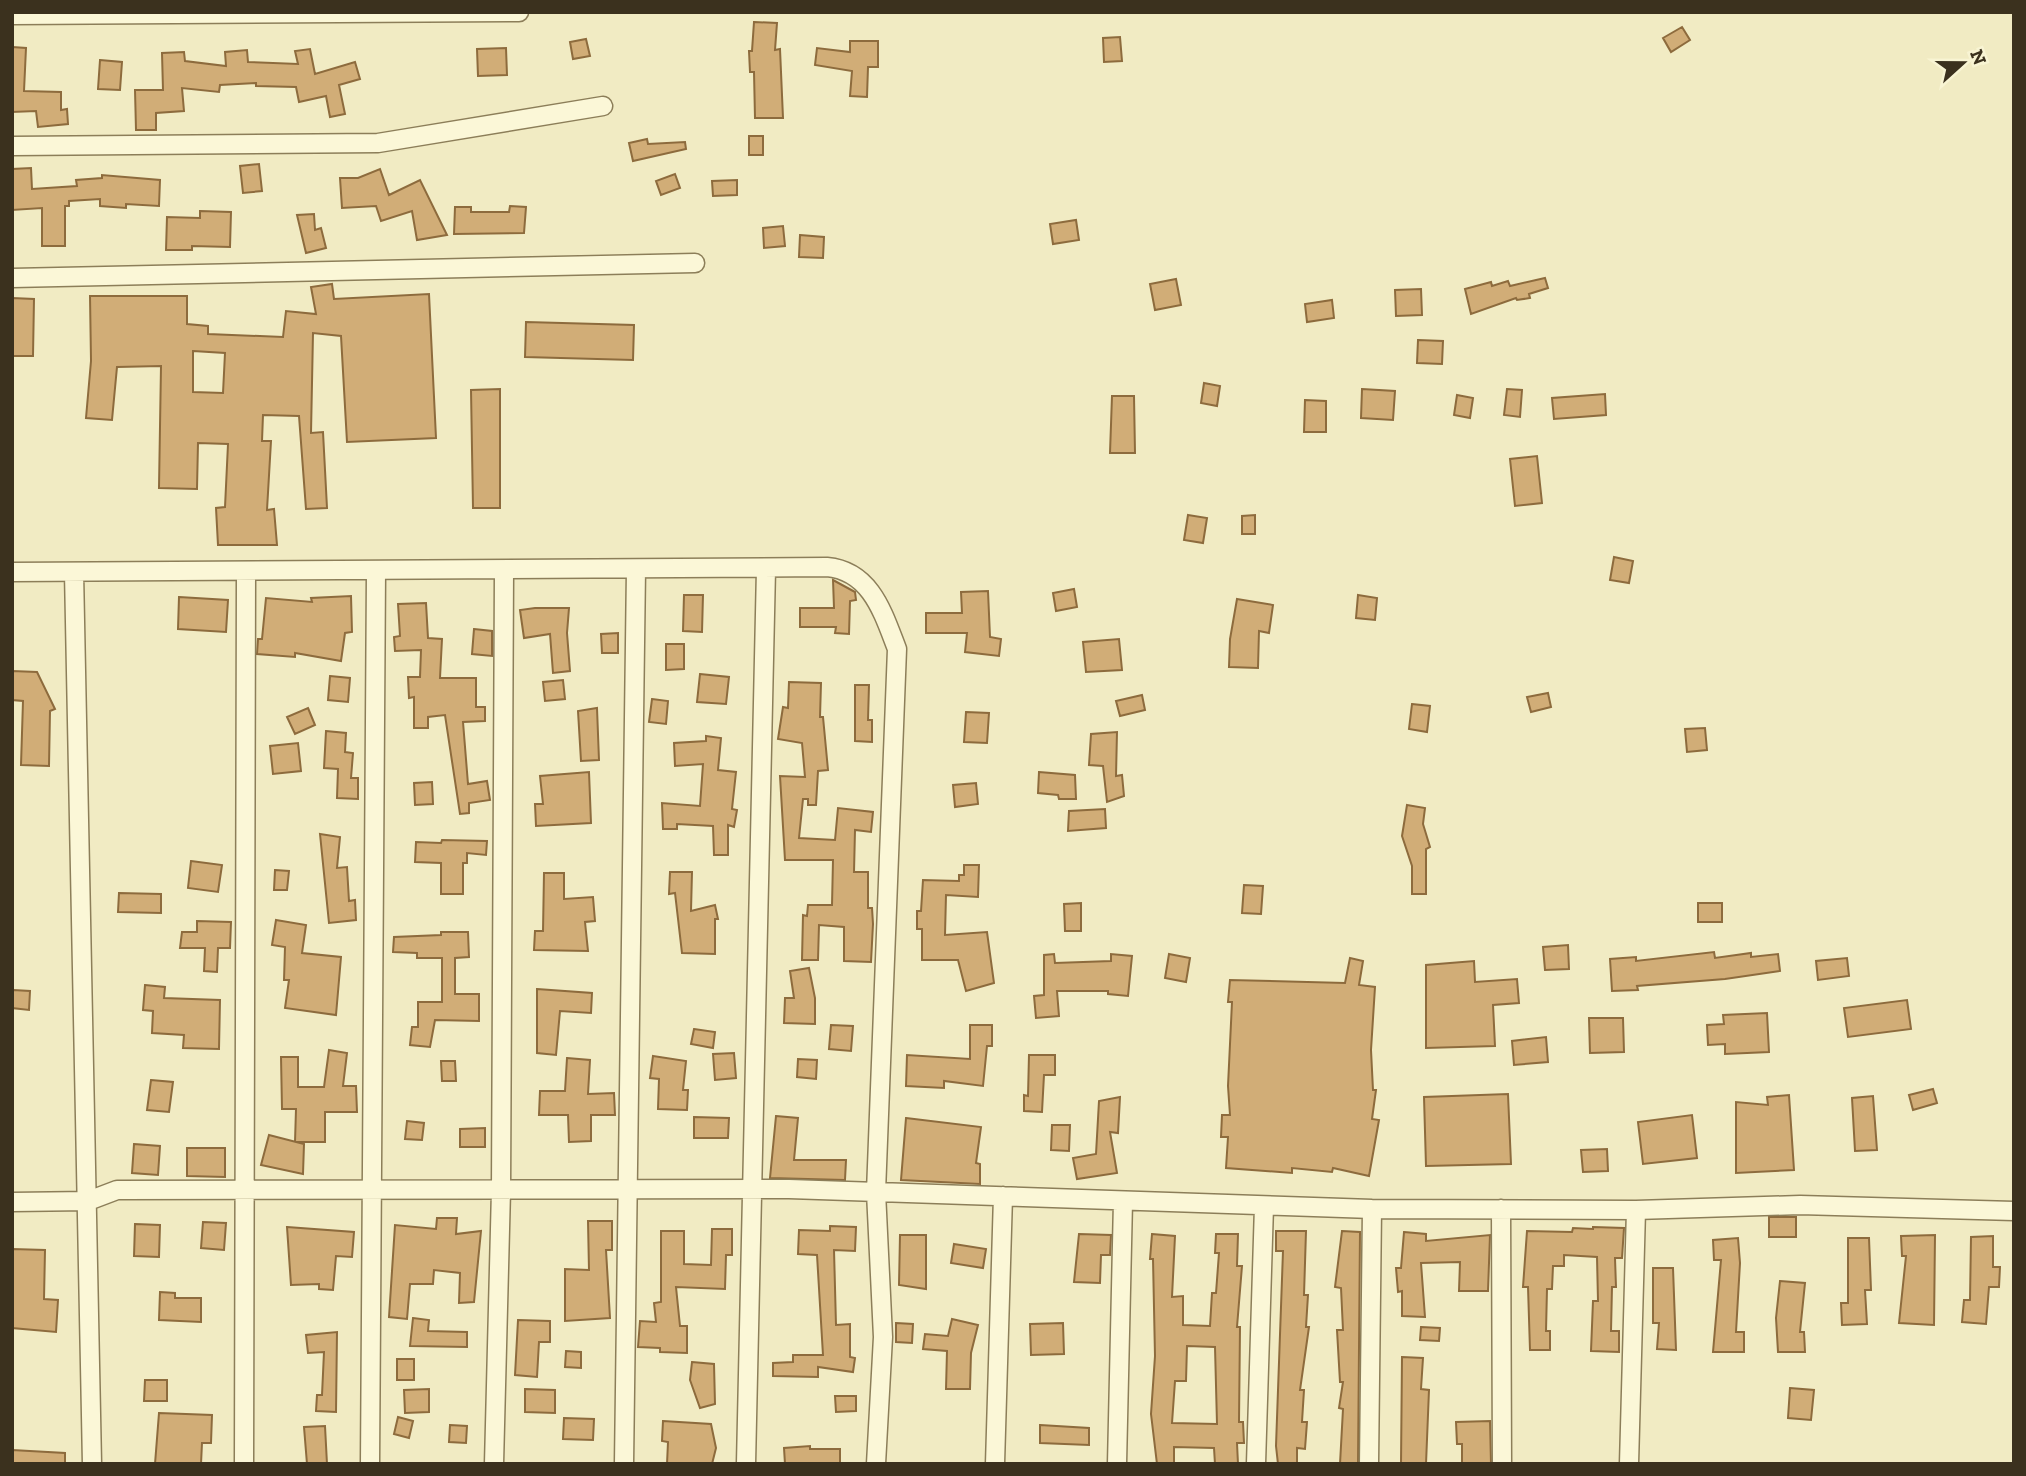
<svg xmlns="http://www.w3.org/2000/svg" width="2026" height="1476" font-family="'Zilla Slab',serif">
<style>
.building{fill:#d1ad77;stroke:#8d6b3d;stroke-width:2;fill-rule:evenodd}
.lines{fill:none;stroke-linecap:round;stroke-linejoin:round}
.minor-casing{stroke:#8c7e59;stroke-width:21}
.minor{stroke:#fbf7d7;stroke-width:18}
</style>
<rect width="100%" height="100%" fill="#f1ebc3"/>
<path class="building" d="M754,22l23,1 -2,27 5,-1 3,69h-28l-1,-46h-4l-1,-21h3z
M1682,27l8,13 -19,12 -8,-14z
M1120,37l2,24 -18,1 -1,-24z
M586,39l4,17 -17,3 -3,-17z
M850,41h28v26h-10l-1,30 -17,-1 2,-25 -37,-6 2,-17 33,4z
M12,47l14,1 -2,43 37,1v18l6,-1 1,15 -30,3 -2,-16 -24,1z
M506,48l1,27 -29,1 -1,-27z
M310,49l5,25 40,-12 5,17 -21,6 6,29 -15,3 -4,-21 -27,6 -3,-15 -40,-1v-3l-36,2 -1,7 -37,-4 2,23 -28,2v17h-20l-1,-40h28l-1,-37 22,-1 1,9 41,5 -1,-14 22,-2 1,12 50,2 -3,-13z
M100,60l22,2 -2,28 -22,-1z
M749,136h14v19h-14z
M647,139l1,5 37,-2 1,7 -53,12 -4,-18z
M259,164l3,27 -19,2 -3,-27z
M31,168l1,21 45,-3 -1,-6 26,-2v-3l58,5 -1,26 -33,-2v4l-26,-2v-7l-31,2v5h-4v40h-23v-38l-30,2v-41z
M380,169l9,26 31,-15 27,55 -30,5 -5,-29 -31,10 -5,-15 -34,2 -2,-30h18z
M675,174l5,14 -19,7 -5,-14z
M737,180v15l-24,1 -1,-15z
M510,206l16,1 -2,26 -70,1 1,-27h16v5h38z
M200,211l31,1 -1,35 -38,-1v4h-26l1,-33 33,1z
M314,214l1,16 6,-2 5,20 -20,5 -9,-38z
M1076,220l3,20 -26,4 -3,-20z
M783,226l2,20 -21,2 -1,-20z
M800,235l24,2 -1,21 -24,-1z
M1545,278l3,10 -19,6 1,4 -13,2 -1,-2 -45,16 -6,-25 26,-7 1,4 16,-5 2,5z
M1176,279l5,26 -26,5 -5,-26z
M332,284l2,15 95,-5 7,144 -89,4 -6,-106 -28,-3 -2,100 12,-1 4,76 -21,1 -7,-93 -36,-1 -1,26h9l-4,69 7,-1 3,36h-59l-2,-37 9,-1 3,-63 -30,-1 -1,46 -38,-1 2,-122 -44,1 -5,53 -26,-2 5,-57 -1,-65h97v28l21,2v8l75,3 3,-26 30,3 -5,-27zM193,351l32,2 -2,40 -30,-1z
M1421,289l1,26 -26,1 -1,-26z
M12,298l22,1 -1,57h-21z
M1332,300l2,18 -27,4 -2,-18z
M526,322l108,3 -1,35 -108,-3z
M1418,340l25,1 -1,23 -25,-1z
M1204,383l16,3 -3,20 -16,-3z
M500,389v119h-27l-2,-118z
M1362,389l33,2 -2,29 -32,-2z
M1507,389l15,1 -2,27 -16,-2z
M1605,394l1,21 -52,4 -2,-21z
M1457,395l16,3 -3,20 -16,-3z
M1112,396h22l1,57h-25z
M1305,400l21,1v31h-22z
M1537,456l5,47 -27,3 -5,-47z
M1188,515l19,3 -4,25 -19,-3z
M1255,515v19h-13v-18z
M1614,557l19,4 -4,22 -19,-3z
M833,580l22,12 1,8 -6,1 -1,33 -14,-1 1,-6h-36v-19h34z
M1074,589l3,18 -21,4 -3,-18z
M988,591l2,46 11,2 -2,17 -34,-4 2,-19h-41v-20h36l-1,-21z
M684,595h19l-1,37 -19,-1z
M1358,595l19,3 -2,22 -19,-2z
M351,596l1,36 -7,1 -4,28 -46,-8v4l-38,-3 1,-15h4l4,-41 46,4 -1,-4z
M179,597l49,3 -2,32 -48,-3z
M1237,599l36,6 -4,28 -10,-2 -1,37 -29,-1 1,-28z
M426,603l2,35 14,1 -2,39h36v29h9v14l-22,1 5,62 19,-3 3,19 -21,3v10l-9,1 -15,-99 -17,2v11h-14v-31l-5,1 -1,-21h12l1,-27 -26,1 -1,-14 6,-1 -2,-32z
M535,608h34l-2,25 3,38 -17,2 -3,-39 -26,4 -4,-28z
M474,629l18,2v25l-20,-2z
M618,633v20h-16l-1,-19z
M1119,639l3,31 -36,2 -3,-30z
M666,644h18v25l-18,1z
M12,671l25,1 18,37 -5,2 -1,55 -28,-1 2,-64 -11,-1z
M700,674l29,3 -3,27 -29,-2z
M330,676l20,2 -2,24 -20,-2z
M563,680l2,19 -20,2 -2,-19z
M789,682l32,1 -1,34h3l5,53 -10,1 -2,34h-8v-6h-5l-4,39 36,2 3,-32 35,4 -2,20 -16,-2 -1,42h14v36h4l1,16 -2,38 -27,-1v-34l-25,-2 -1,35h-16l1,-45 4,1 1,-11h24l1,-45h-48l-5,-84 25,1 -3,-34 -24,-4 5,-32 5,1z
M855,685h14l-1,35h4v22l-17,-1z
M1548,693l3,14 -20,5 -4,-15z
M1142,695l3,15 -25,6 -4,-15z
M652,699l16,2 -2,23 -17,-2z
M1412,704l18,2 -3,26 -18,-3z
M308,708l7,17 -20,9 -8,-17z
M597,708l2,52 -18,1 -3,-50z
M966,712l23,1 -2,30 -23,-1z
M1705,728l2,22 -20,2 -2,-23z
M326,731l20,2 -1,19 8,1 -2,25h7v21l-21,-1 1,-29 -14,-1z
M1117,732l-1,44 6,-1 2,21 -17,6 -4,-36 -14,-1 2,-31z
M706,736l15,2 -3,32 18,2 -4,37 5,1 -3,17 -6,-2v30h-14l-1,-29 -36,-2v5h-14l-1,-26 38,3 3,-42 -28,2 -1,-23 32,-2z
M298,743l3,28 -28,3 -3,-28z
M589,772l2,51 -55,3 -1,-22h8l-3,-28z
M1039,772l36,3 1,24h-17l-1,-4 -20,-2z
M432,782l1,22 -18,1 -1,-22z
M976,783l2,21 -23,3 -2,-22z
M1407,805l18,3 -2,16 7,23 -4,2v45h-14v-28l-10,-30z
M1105,809l1,19 -38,3 1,-20z
M320,834l20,3 -3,31 10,-1 2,34 6,-1 1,20 -27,3z
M442,840l45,1 -1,14 -19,-2v10h-4v31h-22v-31l-26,-1 1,-20 25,1z
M191,861l31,4 -4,27 -30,-4z
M964,865h15l-1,32 -32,-2 -1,40 42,-3 7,51 -28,8 -8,-31h-36v-31h-5v-18h4l2,-31 36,1v-6h5z
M275,870l14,1 -2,19h-13z
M670,872h22l-1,39 24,-6 3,14h-3v35l-33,-1 -7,-60 -6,1z
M544,873h20v26l29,-2 2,24 -10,1 3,29 -54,-1 1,-19h8z
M1244,885l19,1 -2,28 -19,-1z
M119,893l42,1v19l-43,-1z
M1081,903v28h-16l-1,-27z
M1698,903h24v19h-24z
M276,920l30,5 -4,28 39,4 -5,58 -51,-7 4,-28h-5l1,-33 -13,-2z
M197,921l34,1 -1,26h-12l-1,24 -13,-1 1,-23h-25l2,-16h15z
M441,932h27l1,25 -14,1v36h24v27l-44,-1 -5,27 -20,-2 2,-18h6v-25h24v-44h-25v-5l-24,-1 1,-15 47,-2z
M1568,945l1,24 -24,1 -2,-23z
M1714,952l1,6 36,-5v4l27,-3 2,17 -55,8 -88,7 1,4 -26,1 -2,-32 26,-2v4z
M1054,954l1,9 56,-2v-7l21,2 -4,40 -20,-2v-3h-51l2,25 -23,2 -2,-22 10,-1v-40z
M1169,954l21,4 -4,24 -21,-4z
M1350,958l13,3 -4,24 16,2 -4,63 2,40h3l-4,29 7,1 -10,56 -36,-8 -1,4 -40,-4v5l-66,-5 2,-31h-7l1,-22h8l-2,-29 4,-84h-4l2,-22 115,3z
M1847,958l2,18 -31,4 -2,-19z
M1474,961l1,21 42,-3 2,24 -26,2 2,41 -69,2v-83z
M809,968l6,30v26l-31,-1 1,-25h9l-4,-27z
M145,985l20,2 -1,11 56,2 -1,49 -36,-1 1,-13 -32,-2 1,-22 -10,-1z
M537,989l55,4 -1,20 -31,-2 -4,44 -19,-2z
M13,990l17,1 -1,19 -17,-2z
M1907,1000l4,29 -63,8 -4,-29z
M1767,1013l2,39 -44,2v-10l-17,1 -1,-20 17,-1 -1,-9z
M1589,1018h34l1,34 -34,1z
M831,1025l22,1 -2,25 -22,-2z
M970,1025h22v21h-5l-4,40 -39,-5v7l-38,-2 1,-31 63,4z
M694,1029l21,3 -2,16 -22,-4z
M1546,1037l2,25 -34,3 -2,-24z
M329,1050l18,3 -4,33h13l1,26h-32v30h-30l1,-33h-14l-1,-52h17v30h26z
M734,1053l2,25 -21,2 -2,-26z
M1029,1055h26v20h-11l-2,37 -18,-1v-16l4,1z
M653,1056l33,5 -3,29h5l-1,20 -29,-1 1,-30 -9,-1z
M567,1058l23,2 -2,34 26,-1 1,22h-24v26l-22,1 -1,-27h-29l1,-24h25z
M798,1059l19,1 -1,19 -19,-2z
M441,1061h14l1,20h-14z
M151,1080l22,2 -4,30 -22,-2z
M1933,1089l4,14 -24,7 -4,-15z
M1508,1094l3,70 -85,2 -2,-69z
M1789,1095l5,75 -58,3v-71l32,3 -1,-8z
M1873,1096l4,54 -22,1 -3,-53z
M1120,1097l-2,36 -8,-1 7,41 -40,6 -4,-21 23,-4 3,-53z
M1692,1115l5,43 -54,6 -5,-42z
M776,1116l22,2 -4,42h52l-1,20 -75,-2z
M694,1117l35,1 -1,20h-34z
M906,1118l75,9 -5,36 4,1v20l-79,-4z
M407,1121l17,2 -2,17 -17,-1z
M1052,1125h18l-1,26 -18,-1z
M485,1128v19h-25v-18z
M269,1135l35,9 -1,30 -42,-9z
M134,1144l26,2 -2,29 -26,-2z
M187,1148h38v29l-38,-1z
M1607,1149l1,22 -25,1 -2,-22z
M1769,1217h27v20h-27z
M437,1218h20l-1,16 25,-3 -7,71 -15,1 1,-30 -26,-3 -1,14h-23l-3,35 -18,-2 6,-92 41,4z
M588,1221h24v29h-6l4,68 -45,3v-52l24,1z
M203,1222l23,1 -2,27 -23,-2z
M135,1224l25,1 -1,32 -25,-1z
M830,1226l26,1 -1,24 -21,-1 2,75 14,-1v33l5,1 -2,14 -35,-5v10l-45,-1v-13l20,-1v-7h30l-6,-100 -19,-1 1,-24 31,1z
M287,1227l67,5 -2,25 -16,-1 -3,34 -14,-1v-5l-28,1z
M1593,1227l31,1 -2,30h-7l1,29h-4l-1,44h8v21l-28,-1 2,-50h5l-1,-44 -33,-2v11h-11l-1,23h-5l-1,42h4v19h-20l-2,-63h-5l4,-56 45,1 1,-4 20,1z
M712,1229h20v26h-6l-1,34 -49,-2 4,39h7v27l-27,-1v-4l-22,-1 2,-26 16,1 -2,-19 7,-1v-71h23v33l27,1z
M1276,1231h30l-2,64h4l-2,32h3l-9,63h4l-2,32h5l-2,27 -8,-1v16h-19l-2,-18 7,-195h-7z
M1342,1231l18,1 -2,232h-18l3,-55 -4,-1 4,-26h-3l-3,-52h6l-2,-42 -6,-1z
M1404,1232l22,2v7l64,-6 -2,56h-29l1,-29 -39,1 4,54 -23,-1v-25l-4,1 -2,-24h5z
M1079,1234l32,1 -1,20h-9l-1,28 -26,-1z
M1152,1234l23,2 -3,61 11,-1v29l27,1 2,-33h4l3,-40h-4l1,-19h22l-1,32h5l-5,61h3l-1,95h4l1,21h-7l1,21h-23l-1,-16 -40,-1v17h-17l-6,-50 4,-58 -2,-97h-3zM1187,1346l28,1 2,77 -45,-1 3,-42h11z
M900,1235h26v54l-27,-4z
M1935,1235l-1,90 -35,-2 7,-67h-4l-1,-20z
M1993,1236v31h7l-1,20h-10l-3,37 -24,-2 2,-22h6l1,-63z
M1738,1238l2,25 -4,69h8v20h-31l8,-92h-7l-1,-20z
M1848,1238h21l2,52h-6l2,34 -25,1 -1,-22h7z
M954,1244l32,5 -3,19 -32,-5z
M12,1249l33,1 -1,49 14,1 -2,32 -44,-4z
M1653,1268h20l3,82 -19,-1 2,-26h-6z
M1780,1281l25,2 -5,49h4l1,20h-27l-2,-34z
M160,1292l15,1v5h26v24l-42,-2z
M413,1318l16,2 -1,11 39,1v15l-57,-1z
M952,1319l26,6 -7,28 -1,36h-24l1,-38 -24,-2 2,-15 23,2z
M518,1320l32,1v21h-11l-2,35 -22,-2z
M896,1323l17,1 -1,19 -16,-1z
M1063,1323l1,31 -33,1 -1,-31z
M1421,1327l19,1 -1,13 -19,-1z
M337,1332l-1,80 -20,-1 1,-16h5l2,-43 -16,1 -2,-18z
M566,1351l15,1v16l-16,-1z
M1402,1357l21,1 -2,31 8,1 -3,74h-25z
M397,1359h17v21h-17z
M692,1362l22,2 1,40 -15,4 -10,-28z
M145,1380h22v21h-23z
M1790,1388l24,2 -3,30 -23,-2z
M429,1389v23l-24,1 -1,-23z
M525,1389l30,1v23l-30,-1z
M835,1396h21v15l-20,1z
M159,1413l53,2 -1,28h-9l-1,21h-46z
M398,1417l15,4 -4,17 -15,-4z
M564,1418l30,1 -1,21 -30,-1z
M663,1421l48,3 5,24 -4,16h-45l1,-22 -6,-1z
M1490,1421l1,43h-29v-20h-5l-1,-22z
M450,1425l17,1 -1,17 -17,-1z
M1040,1425l49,3v17l-49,-2z
M325,1426l2,38h-20l-3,-37z
M810,1446v3h30v15h-55l-1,-16z
M12,1450l53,3v11h-53z"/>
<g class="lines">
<defs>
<path id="minor" d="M12,15l507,-3
M12,146l366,-3 225,-37
M12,278l683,-15
M12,572l815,-5c44,4 56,46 70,82l-21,543 7,145 -7,127
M74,572l18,892
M12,1202l76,-1 29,-11 672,-1 583,20 264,1 164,-5 214,6
M1501,1209l1,255
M244,1464l2,-893
M370,1464l6,-892
M494,1464l7,-274 3,-619
M624,1464l12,-895
M746,1464l20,-895
M995,1464l8,-268
M1117,1464l6,-263
M1256,1464l8,-258
M1369,1464l3,-255
M1629,1464l7,-254"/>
</defs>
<use href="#minor" class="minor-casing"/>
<use href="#minor" class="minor"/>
</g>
<rect width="2026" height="1476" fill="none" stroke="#3b311e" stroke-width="28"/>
<g transform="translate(1963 63) rotate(69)" stroke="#f8f4d3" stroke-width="5" paint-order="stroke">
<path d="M0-5L12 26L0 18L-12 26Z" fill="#3b311e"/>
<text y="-10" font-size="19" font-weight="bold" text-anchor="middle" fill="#3b311e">N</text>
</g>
</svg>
